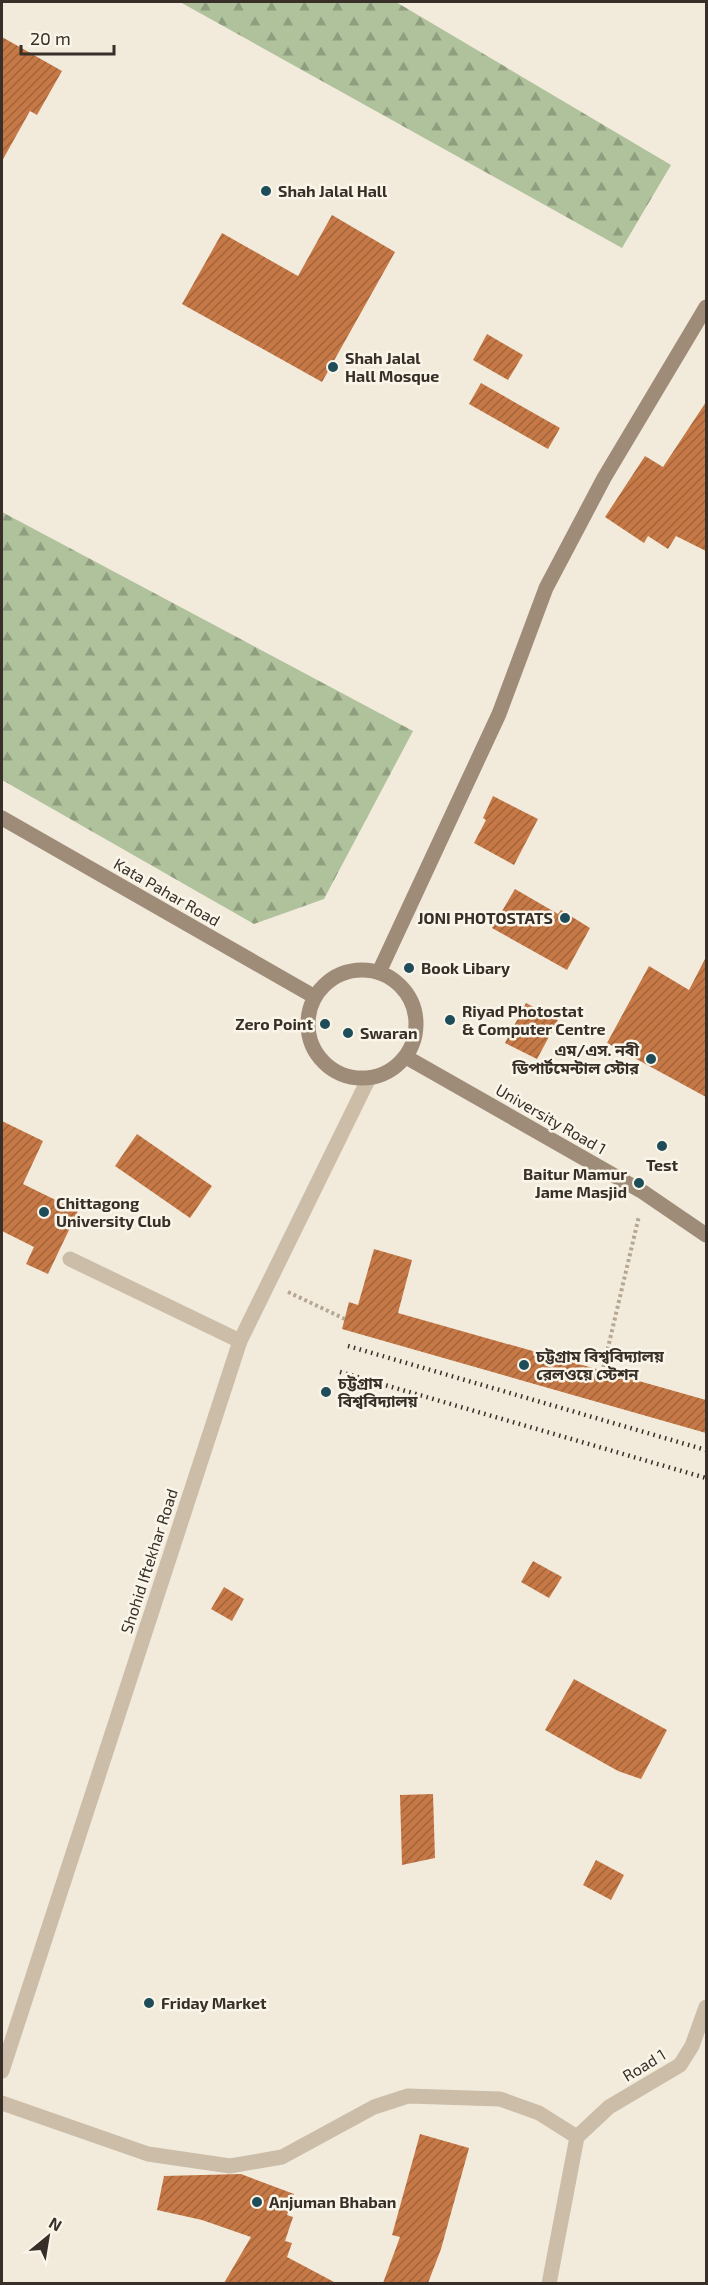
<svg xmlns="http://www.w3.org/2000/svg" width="708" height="2285" font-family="'Exo 2','Noto Sans Bengali',sans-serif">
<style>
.forest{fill:url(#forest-firs)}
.building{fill:url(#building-hatch)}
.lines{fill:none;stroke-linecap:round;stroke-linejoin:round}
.path{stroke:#b6a792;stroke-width:4;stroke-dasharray:3 3;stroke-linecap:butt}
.lane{stroke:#cbbda8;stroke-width:15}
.street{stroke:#cbbda8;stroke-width:15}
.secondary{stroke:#9e8c79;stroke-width:15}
.rail{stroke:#372f28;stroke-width:4.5;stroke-dasharray:1.5 4.5;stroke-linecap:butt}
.poi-dot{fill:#1e4c59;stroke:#faf5e9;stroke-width:2}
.labels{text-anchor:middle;stroke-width:5;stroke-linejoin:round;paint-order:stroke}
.poi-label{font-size:16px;font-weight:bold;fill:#372f28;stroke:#faf5e9;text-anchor:start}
.street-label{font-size:16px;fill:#372f28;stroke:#faf5e9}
</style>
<defs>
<pattern id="forest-firs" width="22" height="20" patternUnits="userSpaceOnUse" patternTransform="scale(1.5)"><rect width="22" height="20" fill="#afc29c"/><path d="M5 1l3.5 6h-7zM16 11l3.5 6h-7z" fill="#8f9e7f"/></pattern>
<pattern id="building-hatch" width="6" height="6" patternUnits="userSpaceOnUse" patternTransform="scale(1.5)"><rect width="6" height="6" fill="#c67946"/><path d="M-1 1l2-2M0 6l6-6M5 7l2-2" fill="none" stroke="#a2643a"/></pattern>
</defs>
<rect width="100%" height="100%" fill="#f2ebdc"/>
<path class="forest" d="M180,2h216l275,163 -49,83z
M2,512l411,219 -89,168 -70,25 -252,-144z"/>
<path class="building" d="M2,37l60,34 -25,44 -7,-4 -28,50z
M332,215l63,37 -73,130 -140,-78 40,-71 76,43z
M487,334l36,21 -15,25 -35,-20z
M481,383l79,45 -12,21 -79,-45z
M706,402v149l-30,-15 -8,13 -20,-13 -4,7 -39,-26 40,-61 18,11z
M493,796l45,23 -24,46 -40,-22 12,-23 -3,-2z
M515,889l43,25 3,-4 29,18 -23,42 -75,-42z
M706,957v140l-99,-54 42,-77 40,24z
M526,1003l32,17 -21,39 -32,-16z
M2,1121l41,20 -20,43 55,27 -30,63 -22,-10 8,-17 -32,-16z
M137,1134l75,52 -22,32 -75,-52z
M374,1249l38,11 -14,53 308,87v33l-364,-104 7,-27 9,3z
M533,1561l29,16 -13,21 -28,-16z
M224,1587l20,12 -12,22 -21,-12z
M574,1679l93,51 -26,49 -23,-8 -73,-41z
M433,1794l2,64 -33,7 -2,-70z
M596,1860l28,15 -13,25 -28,-15z
M420,2134l49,14 -28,101 -13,34h-45l17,-46 -8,-2z
M241,2174l53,20 -7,21 6,2 -8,24 7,2 -5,14 49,26h-112l27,-46 -49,-17 -45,-10 7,-34z"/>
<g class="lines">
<path class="path" d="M288,1292l57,27
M602,1373l37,-157"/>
<path class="lane" d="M2,2071l238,-730 129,-263"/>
<path class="street" d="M70,1259l170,82
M2,2103l146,51 82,12 52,-9 92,-50 34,-11 92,3 39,14 38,24
M577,2137l32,-30 71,-42 12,-19 14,-39
M549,2284l28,-147"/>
<path class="secondary" d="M2,818l313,179
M308 1024a54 54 0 1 1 108 0a54 54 0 1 1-108 0Z
M379,972l120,-258 47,-126 58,-110 102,-171
M406,1057l237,135 63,43"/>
<path class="rail" d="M348,1346l358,104
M340,1372l366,106"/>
</g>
<g class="poi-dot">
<circle cx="266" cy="191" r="6"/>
<circle cx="333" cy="367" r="6"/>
<circle cx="565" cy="918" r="6"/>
<circle cx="409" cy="968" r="6"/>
<circle cx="450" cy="1020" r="6"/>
<circle cx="325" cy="1024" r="6"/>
<circle cx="348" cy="1033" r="6"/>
<circle cx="651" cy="1059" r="6"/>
<circle cx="662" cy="1146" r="6"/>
<circle cx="639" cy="1183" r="6"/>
<circle cx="44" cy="1212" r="6"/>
<circle cx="524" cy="1365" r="6"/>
<circle cx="326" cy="1392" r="6"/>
<circle cx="149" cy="2003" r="6"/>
<circle cx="257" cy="2202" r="6"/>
</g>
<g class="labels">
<g class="poi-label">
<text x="278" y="197">Shah Jalal Hall</text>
<text x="345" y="364">Shah Jalal<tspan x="345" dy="18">Hall Mosque</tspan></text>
<text x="553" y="924" text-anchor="end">JONI PHOTOSTATS</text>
<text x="421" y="974">Book Libary</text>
<text x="462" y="1017">Riyad Photostat<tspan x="462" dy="18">&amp; Computer Centre</tspan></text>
<text x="313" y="1030" text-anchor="end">Zero Point</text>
<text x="360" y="1039">Swaran</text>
<text x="639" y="1056" text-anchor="end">এম/এস. নবী<tspan x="639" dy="18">ডিপার্টমেন্টাল স্টোর</tspan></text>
<text x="662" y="1171" text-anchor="middle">Test</text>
<text x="627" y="1180" text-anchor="end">Baitur Mamur<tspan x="627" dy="18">Jame Masjid</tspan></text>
<text x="56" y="1209">Chittagong<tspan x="56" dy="18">University Club</tspan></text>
<text x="536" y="1362">চট্টগ্রাম বিশ্ববিদ্যালয়<tspan x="536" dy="18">রেলওয়ে স্টেশন</tspan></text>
<text x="338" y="1389">চট্টগ্রাম<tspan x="338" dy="18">বিশ্ববিদ্যালয়</tspan></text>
<text x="161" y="2009">Friday Market</text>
<text x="269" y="2208">Anjuman Bhaban</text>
</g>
<g class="street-label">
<text transform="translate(167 892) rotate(30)" y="6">Kata Pahar Road</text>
<text transform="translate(551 1119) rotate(30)" y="6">University Road 1</text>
<text transform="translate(149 1561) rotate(-72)" y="6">Shohid Iftekhar Road</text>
<text transform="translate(644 2065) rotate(-31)" y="6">Road 1</text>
</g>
</g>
<rect width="708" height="2285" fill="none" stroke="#372f28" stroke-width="6"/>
<g transform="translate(48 2237) rotate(30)" stroke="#faf5e9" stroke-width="4.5" paint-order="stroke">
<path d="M0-4.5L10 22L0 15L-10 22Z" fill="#372f28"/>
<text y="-9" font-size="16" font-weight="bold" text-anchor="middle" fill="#372f28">N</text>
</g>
<path d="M21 45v9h93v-9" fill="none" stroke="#372f28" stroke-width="3"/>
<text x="30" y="45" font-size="18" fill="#372f28" stroke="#faf5e9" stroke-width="4.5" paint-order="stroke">20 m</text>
</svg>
